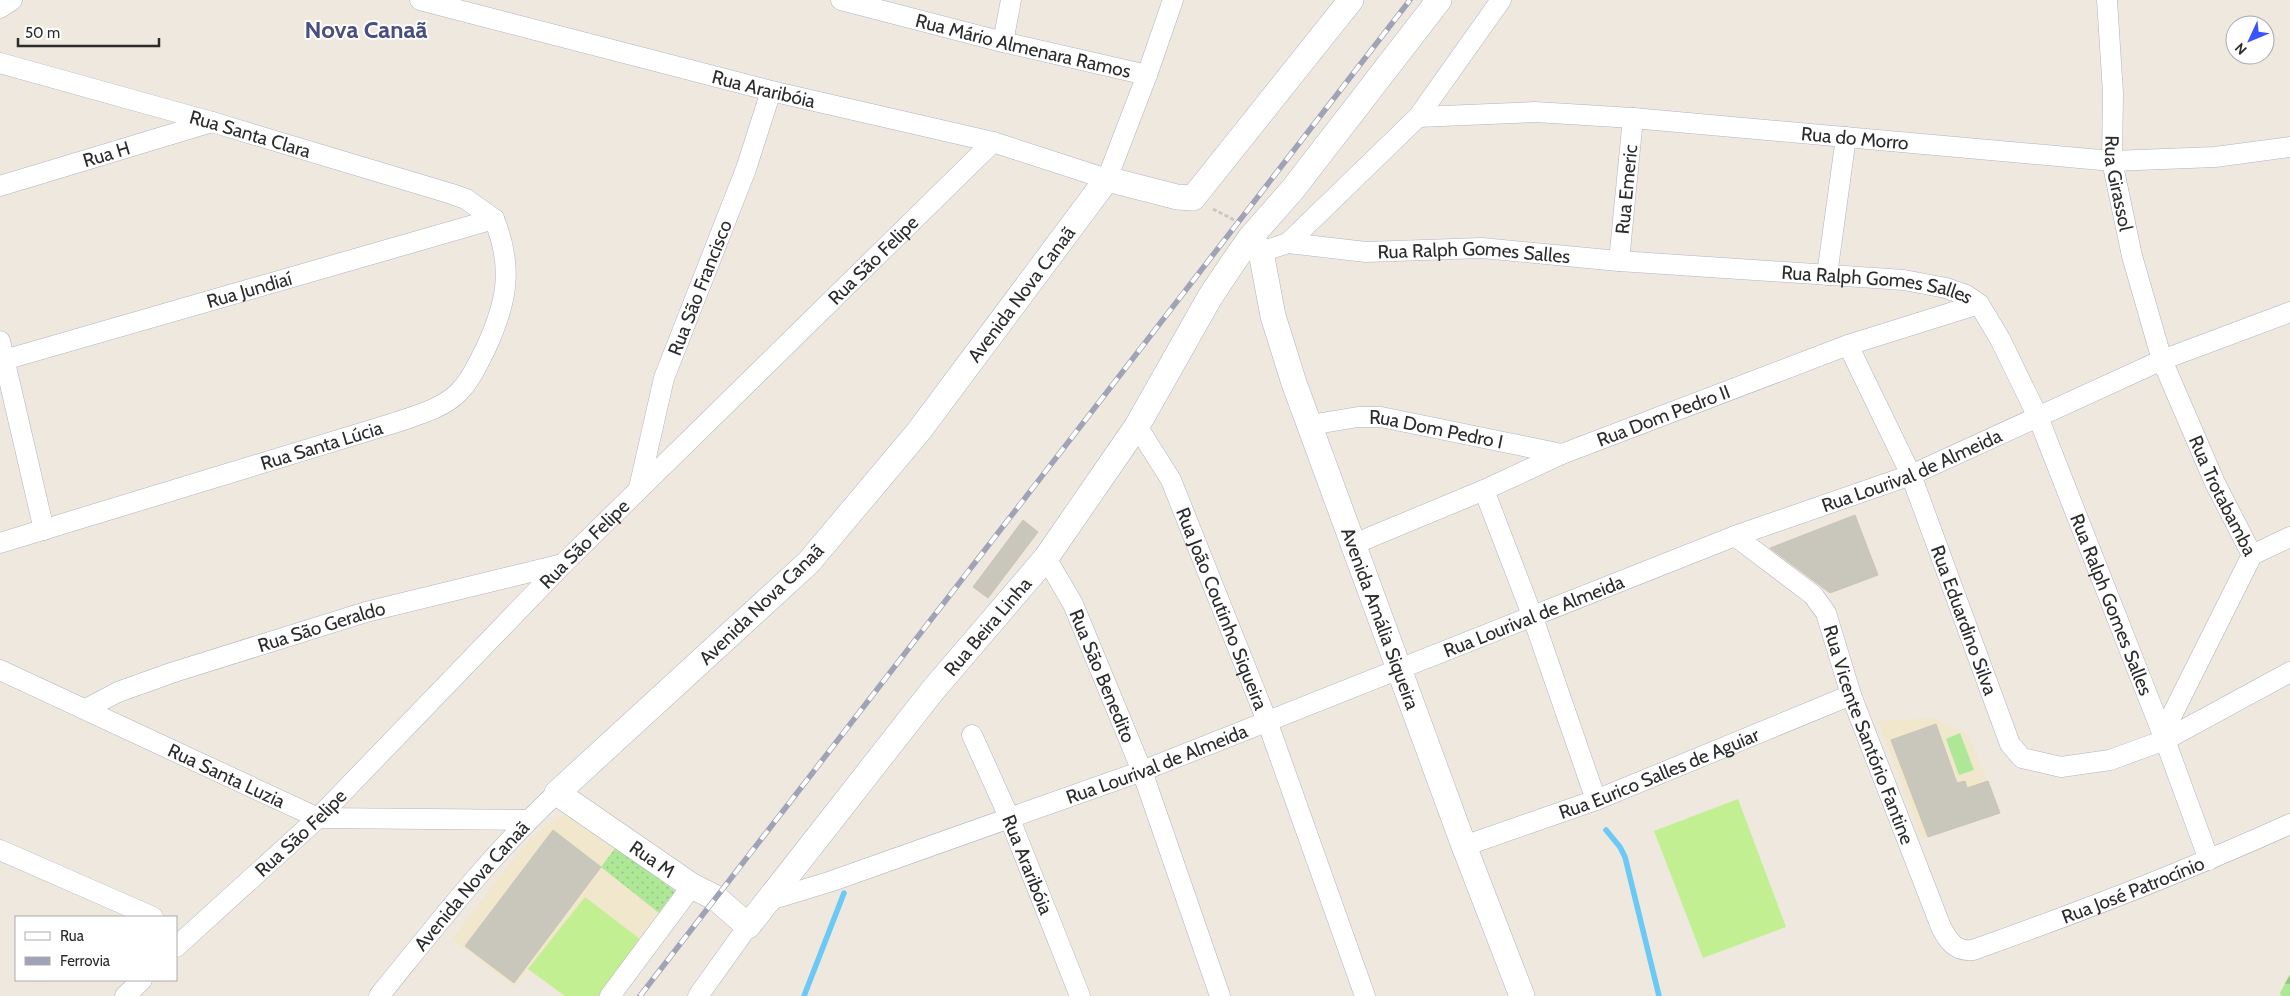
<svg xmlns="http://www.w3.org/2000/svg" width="2290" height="996" font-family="Cabin,sans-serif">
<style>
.education{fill:#f1e7cc}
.grass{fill:url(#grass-dots)}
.forest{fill:url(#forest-firs)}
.park{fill:#aee897}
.pitch{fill:#c3ef93}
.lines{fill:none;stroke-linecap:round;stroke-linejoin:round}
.stream{stroke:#6bc9f6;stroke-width:5.5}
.building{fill:#c9c6bc;stroke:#cac4b7}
.minor-casing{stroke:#b2b3c0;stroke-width:21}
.tertiary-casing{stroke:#b2b3c0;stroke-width:26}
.path{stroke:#c8c8c8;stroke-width:3;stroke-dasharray:4 2.5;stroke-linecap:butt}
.minor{stroke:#fff;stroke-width:20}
.tertiary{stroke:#fff;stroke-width:25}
.rail-casing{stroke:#a0a2b7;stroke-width:5.5}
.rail{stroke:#fff;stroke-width:4;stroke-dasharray:11;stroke-linecap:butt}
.labels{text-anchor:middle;stroke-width:4;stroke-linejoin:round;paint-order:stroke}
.street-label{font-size:19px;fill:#2c2c2c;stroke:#fff}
.district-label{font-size:24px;font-weight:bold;fill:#495080;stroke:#fff}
</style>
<defs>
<pattern id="grass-dots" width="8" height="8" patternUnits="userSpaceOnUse" patternTransform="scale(1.25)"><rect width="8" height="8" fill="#aee897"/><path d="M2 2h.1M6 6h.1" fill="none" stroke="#96c782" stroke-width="1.8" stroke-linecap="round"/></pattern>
<pattern id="forest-firs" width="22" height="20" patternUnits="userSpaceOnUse" patternTransform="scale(1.25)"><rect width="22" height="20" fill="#aee897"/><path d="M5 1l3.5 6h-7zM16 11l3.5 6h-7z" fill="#96c782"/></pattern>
</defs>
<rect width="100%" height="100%" fill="#eee8de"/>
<path class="education" d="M1933,718l35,16 32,79 -78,26 -44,-118z
M569,814l106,77 -77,105h-33l-37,-27 -13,18 -63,-48 73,-95 32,-27z"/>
<path class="grass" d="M616,847l59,44 -16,22 -58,-46z"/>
<path class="forest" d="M2290,974v22h-9l-1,-3z"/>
<path class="park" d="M1960,733l14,37 -15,5 -13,-36z"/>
<path class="pitch" d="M1738,799l48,128 -83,31 -49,-127z
M585,897l55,42 -42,57h-33l-37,-27z"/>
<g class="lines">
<path class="stream" d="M1606,830l14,17 5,10 34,139
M804,996l40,-103"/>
</g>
<path class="building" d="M1855,515l23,60 -48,18 -60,-45z
M1023,520l15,12 -50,66 -15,-11z
M1936,724l21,59 8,-2 2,7 21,-7 12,32 -72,24 -37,-97z
M553,830l48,37 -87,116 -49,-37z"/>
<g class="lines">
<defs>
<g id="minor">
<path id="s1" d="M420,0l351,91 222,51 114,37 40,-104 26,-75"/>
<path id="s2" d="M841,0l162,42 144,33"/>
<path id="s3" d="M2107,0l6,93 -1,68 20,95 30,104 53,123 37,72"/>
<path d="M0,8l12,-8"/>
<path d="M1003,42l8,-42"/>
<path id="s4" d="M0,63l212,59 240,72 14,5 28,20"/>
<path id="s5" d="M1418,117l117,-5 98,6 479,43 103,-4 75,-10"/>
<path id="s6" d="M0,186l212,-64"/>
<path d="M1288,243l130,-126 83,-117"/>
<path id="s7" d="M1261,252l27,-9 78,9 116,-4 137,13 285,19 42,8 20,7 13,9 21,35 38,78 127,323 44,120"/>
<path id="s8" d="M1619,261l14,-143"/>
<path d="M1827,275l19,-138"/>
<path d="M0,341l44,189"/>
<path id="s9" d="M1848,345l63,130 99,269 12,14 39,9 49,-7 55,-20 125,-68"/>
<path id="s10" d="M4,360l490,-141"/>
<path id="s11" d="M1310,425l48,-8h23l181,37"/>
<path id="s12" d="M1137,426l34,54 96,241 98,275"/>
<path id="s13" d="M639,488l25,-110 82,-209 25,-78"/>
<path d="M1484,490l48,125 64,185"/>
<path id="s14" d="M1735,536l78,59 13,18 25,82 90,232c7,14 15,25 32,23 107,-38 213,-79 317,-126"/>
<path id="s15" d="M0,543l394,-120c23,-8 48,-14 65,-31 12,-12 18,-27 26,-42 22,-47 29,-82 9,-131"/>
<path id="s16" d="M1354,544l130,-54 78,-36 286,-109 131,-41"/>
<path d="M2252,555l38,-18"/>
<path id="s17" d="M1046,558l27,46 69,167 78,225"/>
<path id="s18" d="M0,670l318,148 210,2"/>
<path id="s19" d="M86,709l32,-17 56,-20 192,-60 197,-48"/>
<path id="s20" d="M972,735l37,82 71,179"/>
<path d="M2162,735l90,-180"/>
<path id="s21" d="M1464,846l132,-46 255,-105"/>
<path d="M0,850l153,67"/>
<path id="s22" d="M770,900l62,-19 310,-110 593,-235 176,-61 251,-115 128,-48"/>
<path id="s23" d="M176,947l142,-129 245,-254 430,-422"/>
<path d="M125,996l17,-16"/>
<path id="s24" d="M379,996c57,-70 112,-142 178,-203"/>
<path d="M610,996l82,-110"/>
<path d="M698,996l50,-70"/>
</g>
<g id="tertiary">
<path id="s25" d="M1351,0l-158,198 -16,-1 -70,-18 -188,252 -110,131 -252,231 135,93 24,12 32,28 185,-236 113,-132 91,-132 73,-129 20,-30 20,-29 43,-49 146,-189"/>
<path id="s26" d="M1250,238l11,14 12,64 21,67 170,463 58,150"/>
</g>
</defs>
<use href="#minor" class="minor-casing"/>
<use href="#tertiary" class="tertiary-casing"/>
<path class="path" d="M1213,209l25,13"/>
<use href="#minor" class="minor"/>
<use href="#tertiary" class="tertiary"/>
<defs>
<path id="rail" d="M640,996l770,-996"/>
</defs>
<use href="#rail" class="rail-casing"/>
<use href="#rail" class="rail"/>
</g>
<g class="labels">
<g class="street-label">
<text dy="7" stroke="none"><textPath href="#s2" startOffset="188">Rua Mário Almenara Ramos</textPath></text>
<text dy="7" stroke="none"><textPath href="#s1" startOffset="355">Rua Araribóia</textPath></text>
<text dy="7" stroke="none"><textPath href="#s4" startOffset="260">Rua Santa Clara</textPath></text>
<text dy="7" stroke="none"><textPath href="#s5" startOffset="438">Rua do Morro</textPath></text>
<text dy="7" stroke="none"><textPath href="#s6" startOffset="111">Rua H</textPath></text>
<text dy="7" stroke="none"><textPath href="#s3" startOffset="184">Rua Girassol</textPath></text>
<text dy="7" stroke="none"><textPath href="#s8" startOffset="72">Rua Emeric</textPath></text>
<text dy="7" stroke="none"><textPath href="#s7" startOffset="215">Rua Ralph Gomes Salles</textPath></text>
<text dy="7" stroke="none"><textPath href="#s23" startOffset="979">Rua São Felipe</textPath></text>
<text dy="7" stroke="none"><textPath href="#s7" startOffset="620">Rua Ralph Gomes Salles</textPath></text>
<text dy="7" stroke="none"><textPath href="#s13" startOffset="210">Rua São Francisco</textPath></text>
<text dy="7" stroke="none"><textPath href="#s10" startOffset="255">Rua Jundiaí</textPath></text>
<text transform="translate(1021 294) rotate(-53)" y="7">Avenida Nova Canaã</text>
<text dy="7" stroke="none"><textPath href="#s16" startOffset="335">Rua Dom Pedro II</textPath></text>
<text dy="7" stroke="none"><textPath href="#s11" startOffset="128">Rua Dom Pedro I</textPath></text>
<text dy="7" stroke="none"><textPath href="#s15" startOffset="336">Rua Santa Lúcia</textPath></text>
<text dy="7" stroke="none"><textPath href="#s22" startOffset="1220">Rua Lourival de Almeida</textPath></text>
<text dy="7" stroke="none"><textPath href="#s3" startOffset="515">Rua Trotabamba</textPath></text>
<text dy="7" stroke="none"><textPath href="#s23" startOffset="574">Rua São Felipe</textPath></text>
<text transform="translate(761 604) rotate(-44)" y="7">Avenida Nova Canaã</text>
<text dy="7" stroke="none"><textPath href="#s7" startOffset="1055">Rua Ralph Gomes Salles</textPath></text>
<text dy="7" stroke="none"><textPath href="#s12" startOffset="202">Rua João Coutinho Siqueira</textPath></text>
<text dy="7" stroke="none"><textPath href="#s22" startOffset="815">Rua Lourival de Almeida</textPath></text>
<text dy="7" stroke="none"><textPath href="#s26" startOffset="404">Avenida Amália Siqueira</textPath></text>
<text dy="7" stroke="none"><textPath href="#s9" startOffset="299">Rua Eduardino Silva</textPath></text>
<text dy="7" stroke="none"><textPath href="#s25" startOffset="1786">Rua Beira Linha</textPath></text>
<text dy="7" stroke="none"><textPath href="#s19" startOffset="250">Rua São Geraldo</textPath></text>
<text dy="7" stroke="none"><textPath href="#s17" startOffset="131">Rua São Benedito</textPath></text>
<text dy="7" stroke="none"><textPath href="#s14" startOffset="249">Rua Vicente Santório Fantine</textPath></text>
<text dy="7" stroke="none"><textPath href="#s22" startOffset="410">Rua Lourival de Almeida</textPath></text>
<text dy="7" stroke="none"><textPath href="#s21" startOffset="208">Rua Eurico Salles de Aguiar</textPath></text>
<text dy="7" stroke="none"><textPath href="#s18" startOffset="250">Rua Santa Luzia</textPath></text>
<text dy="7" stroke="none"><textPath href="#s23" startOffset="169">Rua São Felipe</textPath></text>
<text dy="7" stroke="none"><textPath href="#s25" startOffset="1285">Rua M</textPath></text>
<text dy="7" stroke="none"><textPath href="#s20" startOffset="141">Rua Araribóia</textPath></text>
<text dy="7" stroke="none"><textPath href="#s24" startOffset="144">Avenida Nova Canaã</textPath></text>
<text dy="7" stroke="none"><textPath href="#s14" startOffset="668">Rua José Patrocínio</textPath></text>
</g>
<g class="district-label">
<text x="366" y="38">Nova Canaã</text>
</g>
</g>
<rect x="15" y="916" width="162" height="65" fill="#ffffff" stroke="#ababab"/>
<rect x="25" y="932" width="25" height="8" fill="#ffffff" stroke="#ababab"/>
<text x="60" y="941" font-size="15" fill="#2c2c2c">Rua</text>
<rect x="25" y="957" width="25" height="8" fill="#a0a2b7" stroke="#ababab"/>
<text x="60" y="966" font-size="15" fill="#2c2c2c">Ferrovia</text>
<g transform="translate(2250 40) rotate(226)"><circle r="24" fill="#ffffff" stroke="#ababab"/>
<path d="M0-4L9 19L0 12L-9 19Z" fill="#3a54ff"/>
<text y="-8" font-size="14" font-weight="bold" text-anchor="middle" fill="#2c2c2c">N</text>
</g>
<path d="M18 38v8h141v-8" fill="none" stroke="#2c2c2c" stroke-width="2.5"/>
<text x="25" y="38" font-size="15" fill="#2c2c2c" stroke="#ffffff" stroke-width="4" paint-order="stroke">50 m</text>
</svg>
